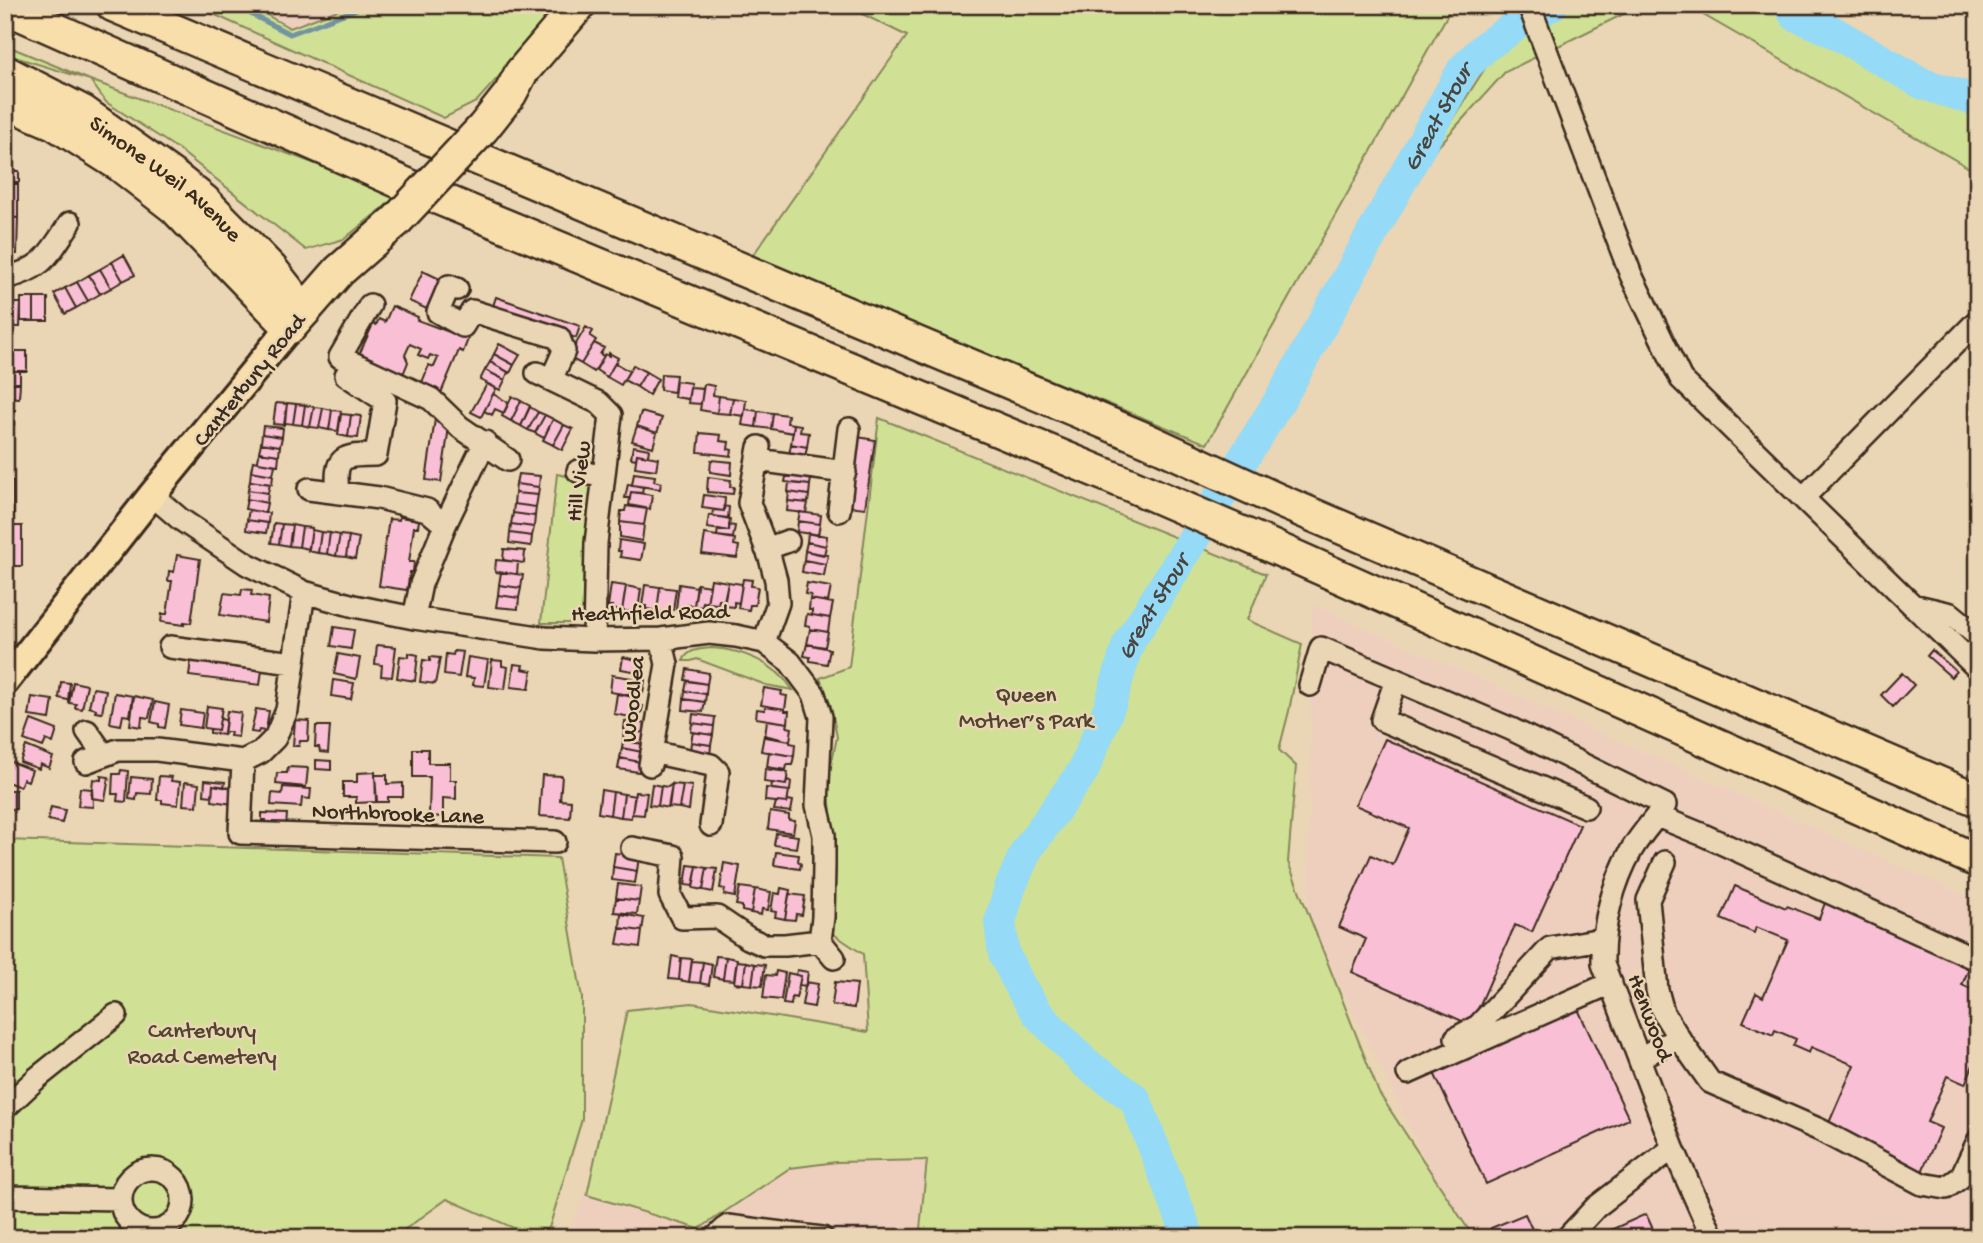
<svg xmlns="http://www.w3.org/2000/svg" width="1983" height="1243" font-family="'Gochi Hand',sans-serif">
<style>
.built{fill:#eecfbe}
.green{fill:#d0e195;stroke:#86865a;stroke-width:2}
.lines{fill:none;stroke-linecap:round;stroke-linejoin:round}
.stream{stroke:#7194a0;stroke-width:5}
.river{stroke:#95daf7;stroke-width:32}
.building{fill:#f9c0d5;stroke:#3b2a1e;stroke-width:2}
.minor-casing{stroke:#3b2a1e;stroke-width:26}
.major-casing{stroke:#3b2a1e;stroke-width:32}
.highway-casing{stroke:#3b2a1e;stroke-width:37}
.minor{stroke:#ead6b4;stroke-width:21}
.major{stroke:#f8deab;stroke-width:26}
.highway{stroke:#f8deab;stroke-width:32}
.highway-bridge-casing{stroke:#3b2a1e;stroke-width:37;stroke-linecap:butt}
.highway-bridge{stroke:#f8deab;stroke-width:32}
.labels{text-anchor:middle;stroke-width:5;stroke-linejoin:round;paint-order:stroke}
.street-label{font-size:23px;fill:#3b2a1e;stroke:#ead6b4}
.park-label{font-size:23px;fill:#514530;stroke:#ead6b4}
.water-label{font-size:24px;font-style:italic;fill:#48443f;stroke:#ead6b4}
</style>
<rect width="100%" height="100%" fill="#ead6b4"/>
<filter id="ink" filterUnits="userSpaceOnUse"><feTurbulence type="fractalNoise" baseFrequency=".0143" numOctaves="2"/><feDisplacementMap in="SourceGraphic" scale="14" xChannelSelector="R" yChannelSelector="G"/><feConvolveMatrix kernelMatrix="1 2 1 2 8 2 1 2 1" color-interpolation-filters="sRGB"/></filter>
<g filter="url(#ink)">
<path class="built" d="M247,5h104l-61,23z
M1312,604l666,297v337h-515l-155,-319z
M928,1160l-7,69 42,9h-397l19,-44 114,35 91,-61 47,-6z"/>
<path class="green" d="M193,5h56l41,23 61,-23h212l-87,97 -32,16z
M864,5h589l-246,439 -456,-186 156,-222 -53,-26z
M1569,5h73l-137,67 -79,88 72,-112 34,-23z
M1686,5h86l4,8 92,38 55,33 55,26v63z
M5,45l85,35 309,115 -55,44 -38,11 -128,-101 -72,-47 -16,-22 -85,-26z
M879,418l387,156 -19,46 55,24 -13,67 -10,39 17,16 -8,96 91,231 95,145h-511l-43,-9 7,-69 -90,2 -47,6 -91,61 -112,-34 40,-185 65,-7 176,29 -5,-78 -31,-21 4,-65 -8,-88 9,-43 -6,-31 -11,-28 29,-11z
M557,474l28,6 7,5 -6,123 -5,11 -12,4h-28z
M712,648c31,2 63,15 81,42l-27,-5 -69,-26 -6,2h-8c5,-12 17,-12 29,-13z
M5,840l553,18 24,140v121l-36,119h-9l-90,-39 -54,39h-388z"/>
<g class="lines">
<path class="stream" d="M233,5l57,29 78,-29
M1494,5l33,13"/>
<g class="river">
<path d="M1789,5l6,10 35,15 93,54 55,17"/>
<path id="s1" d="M1189,1238l-54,-139 -50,-36 -47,-49 -18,-28 -16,-32 -4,-32 10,-34 16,-37 57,-80 27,-66 18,-61 155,-249 180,-326 23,-23 41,-28 25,-13"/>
</g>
</g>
<path class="building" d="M5,171h14v11h-14z
M5,184h13v34l-13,-1z
M5,217l13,1 -1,36h-12z
M124,255l11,20 -12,6 -11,-19z
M112,262l11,19 -12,7 -11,-19z
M100,269l11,19 -11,6 -11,-19z
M423,271l21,10 -15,29 -20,-9z
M89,275l11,19 -12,7 -11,-19z
M77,282l11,19 -12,7 -11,-20z
M65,288l11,20 -11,6 -11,-20z
M496,297l84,29 -4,12 -84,-29z
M21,298h13v23h-13z
M34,298h14v23h-14z
M8,303h13l-1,24h-12z
M392,306l26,11 -1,3 51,19 -5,13 -4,-2 -18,43 -20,-8 8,-20 5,2 4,-9 -8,-3 -2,4 -10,-4 3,-6 -11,-5 -5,11 3,7 -4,10 -6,2 -40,-17 15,-33 3,1 3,-6 6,3z
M586,327l7,4 -3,5 6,4 -15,24 -13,-7z
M594,343l10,5 -4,6 4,2 -10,16 -13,-8z
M499,344l21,11 -6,10 -20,-11z
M9,351h18v20h-22v-13h4z
M609,353l9,5 -11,19 -11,-7 9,-16 4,2z
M494,354l20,11 -4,8 -20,-11z
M490,362l18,10 -3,8 -20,-10z
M615,363l14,8 -8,14 -14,-8z
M633,365l13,7 -9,15 -13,-7z
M485,370l20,10 -5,10 -20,-10z
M5,371h15v12h-15z
M646,372l12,7 -9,16 -12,-8z
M661,374l15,1 -2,17 -14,-2z
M676,381l15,2 -3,16 -14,-2z
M5,383h15l-1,15 -14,-1z
M487,384l9,5 -15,28 -10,-5z
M704,384l10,2 -1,9 6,1 -2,17 -17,-3z
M690,388l13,1 -2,15 -13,-1z
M493,394l16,9 -5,10 -9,-4 -3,6 -8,-4z
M512,396l9,5 -10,20 -9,-5z
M719,396l14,2 -3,16 -13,-1z
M733,398l13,2 -2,16 -14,-2z
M521,401l9,5 -9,20 -10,-5z
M276,403l11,1 -3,21 -11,-1z
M287,403l9,1 -3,20 -8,-1z
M296,404l9,1 -3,20 -9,-1z
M305,405l9,2 -4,20 -8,-2z
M314,407l9,1 -4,20 -9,-1z
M530,407l8,5 -10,18 -7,-4z
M323,408l9,2 -3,20 -10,-2z
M745,409l13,2 -2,16 -14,-2z
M5,410h10l-1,15h-9z
M332,410l9,1 -3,20 -9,-1z
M758,411l15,2 -2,16 -15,-2z
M538,412l7,3 -10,18 -7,-3z
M641,412l21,6 -5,15 -20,-7z
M773,413l15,2 -1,8 7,1 -1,9 -22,-4z
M341,414l10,1 -3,22 -10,-2z
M351,415l10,1 -3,22 -10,-1z
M545,415l8,4 -9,19 -9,-5z
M435,419l15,1 -9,62 -15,-2z
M553,419l11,6 -11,20 -10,-5z
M794,424l7,1 -1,7 9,1 -2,14 -16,-3z
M564,425l9,4 -11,21 -9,-5z
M263,426l20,2 -1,9 -20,-3z
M637,426l20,7 -4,14 -21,-6z
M700,433l21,2 -1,6 9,1 -1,7 4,1 -1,6 -33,-4z
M262,434l20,3 -2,9 -19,-3z
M858,437l17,3 -10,68 -17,-2z
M261,443l19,3 -1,9 -20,-3z
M791,444l16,3 -3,15 -16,-2z
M633,446l16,3 -1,7 -11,-2 -1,5 -5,-1z
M259,452l20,3 -1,10 -20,-3z
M637,454l21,4 -2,12 -21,-3z
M711,460l21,2 -1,13 -21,-3z
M253,461l22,4 -2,10 -22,-4z
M251,471l22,4 -1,9 -22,-3z
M791,471l21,3 -2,11 -25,-3 1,-5h4z
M634,473l21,3 -1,5 7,2 -1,6 -28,-4z
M518,474l22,2 -1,11 -23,-3z
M708,477l23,3 -1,7h4l-1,7 -26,-2z
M5,481h8v39h-8z
M250,481l20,3 -2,9 -20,-3z
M789,483l21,2 -1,10 -21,-3z
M516,484l23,3 -1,8 -23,-2z
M628,484l15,3 -1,6 -11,-1 -1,6h-5z
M248,490l20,3 -1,10 -20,-4z
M631,492l21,3 -2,14 -21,-4z
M789,492l20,3 -1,8 -20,-2z
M515,493l23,2 -2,12 -22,-3z
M704,495l21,3 -1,13 -22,-3z
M247,499l20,4 -2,10 -20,-4z
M788,501l20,2 -2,10 -19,-2z
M514,504l22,3 -1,9 -22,-3z
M626,506l21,3 -3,16 -24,-3 1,-11h4z
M724,506l5,1 -1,11 -16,-2 1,-6 11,1z
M249,510l20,3 -1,10 -21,-3z
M800,512l21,3 -1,9 -22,-3z
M513,513l22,3 -1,11 -23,-3z
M709,515l21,4 -1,12 -22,-3z
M399,517l20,3 -1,7h-4l-5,35h5l-1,10h-3l-3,18 -28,-4 10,-67 10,1z
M247,520l21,3 -2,10 -20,-3z
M798,521l22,3 -2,11 -21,-3z
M620,522l24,3 -2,16 -22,-4z
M274,523l8,1 -3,20 -8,-1z
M282,524l10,1 -3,21 -10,-2z
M511,524l23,3 -2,9 -22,-3z
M292,525l10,2 -3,20 -10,-1z
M729,525l6,1 -2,12 -16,-2 1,-7 11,2z
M6,526h16v40h-15z
M302,527l10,1 -3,21 -10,-2z
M312,530l9,2 -3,21 -10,-2z
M321,532l9,1 -3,21 -9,-1z
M330,533l10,2 -4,21 -9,-2z
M510,533l22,3 -1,10 -22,-3z
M808,533l19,3 -1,10 -19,-4z
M705,534l30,5 -1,6 5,1 -2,12 -35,-4z
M340,535l9,1 -3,21 -10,-1z
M349,536l10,2 -4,21 -9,-2z
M619,540l25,4 -3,16 -21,-3 1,-6h-3z
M807,542l19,4 -2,9 -19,-4z
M504,549l21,2 -1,12 -21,-3z
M805,551l23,4 -2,9 -22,-4z
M177,555l23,4 -9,64 -7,-1v3l-23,-3 1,-8h5l5,-33h-4l1,-10 5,1z
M496,560l22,2 -1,12 -22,-2z
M804,560l22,4 -2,12 -22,-4z
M501,572l22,3 -2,13 -22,-3z
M711,579l17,3 -4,19 -5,-1 -1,4 -11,-1z
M743,579l9,1 -1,6 7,1 -3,18h-5l-1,5 -11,-2z
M728,582l14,2 -3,19 -5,-1v5l-10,-1z
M807,583l24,4 -3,15 -18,-3 1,-4 -6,-1z
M611,584l15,2 -4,25 -11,-2 1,-3h-4z
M679,584l18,3 -3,19 -6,-1 -1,5 -11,-1z
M697,584l13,2 -3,17 -4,-1 -1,5 -8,-1z
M499,585l22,3 -2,10 -21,-3z
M645,585l15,2 -3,24 -11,-2v-3h-4z
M626,586l15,3 -3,21 -5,-1 -1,3 -10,-1z
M660,587l16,2 -3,21h-5v3l-11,-2z
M242,589l10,1 -1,5 18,3 -3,24 -46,-7 4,-22 17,2z
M498,595l21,3 -1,11 -22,-2z
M810,599l23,4 -3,15 -18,-3v-5h-3z
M807,614l23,4 -2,14 -18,-3v-3l-5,-1z
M334,627l20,3 -3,19 -20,-3z
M810,629l18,3 -3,15 -18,-3z
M807,644l23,5 -3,15 -17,-3v-4l-6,-1z
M377,645l19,2 -4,30 -11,-1 1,-11 -7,-1z
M1932,650l24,21 -5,6 -24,-21z
M454,651l9,1 -4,25 -15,-2 2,-21 7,1z
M409,653l9,2 -3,26 -18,-3 3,-22 9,1z
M338,654l22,4 -4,21 -22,-5z
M430,657l10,1 -5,26 -15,-2 3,-22 7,1z
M468,657l20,3 -4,26 -11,-1 1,-7 -9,-1z
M623,657l23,5 -2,11 -23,-4z
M191,660l71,10 -2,15 -71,-9z
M492,660l10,1v5l6,1 -3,22 -16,-2z
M514,664l9,1 -1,4 10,2 -3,18 -18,-2z
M687,669l22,4 -2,11 -22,-4z
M1902,673l12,12 -21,22 -12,-12z
M612,675l33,5 -2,13 -13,-2v4l-20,-3z
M333,680l21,3 -3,16 -20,-3z
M687,681l20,3 -1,10 -21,-3z
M61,682l9,1 -2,17 -9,-2z
M73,682l14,3 -5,24 -7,-1 1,-4 -7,-1z
M93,688l13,2 -4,23 -7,-1 1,-3 -7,-2z
M764,688l18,3 -1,4 6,1 -2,13 -24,-4z
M685,691l21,3 -1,8 -21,-3z
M115,693l18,3 -3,20 -7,-1 -2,10 -11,-2z
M617,694l22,4 -1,7 5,1 -2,8 -5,4 -22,-4z
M134,696l19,4 -4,18 -7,-1 -1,10 -11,-2z
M32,697l21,3 -3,19 -21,-3z
M684,699l21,3 -2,10 -20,-2z
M155,702l14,3 -4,23 -6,-1v-3l-8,-2z
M207,706l15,2 -4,22 -14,-2z
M765,706l20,3v2h4l-1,12 -32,-5 1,-9 8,1z
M256,709l13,2 -3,20 -7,-1 -1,3 -7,-1z
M181,710l22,3 -2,15 -22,-3z
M227,711l14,2 -3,24 -8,-1 1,-4h-7z
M693,714l22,3 -1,9 -22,-3z
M220,719l6,1 -2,15 -14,-2v-4l8,1z
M31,720l26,10 -4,13 -7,-3 -3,7 -19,-7z
M295,720l14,1 -1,20h-8l-1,5h-6z
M767,720l21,3 -1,4 5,1 -2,13 -25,-4z
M625,721l22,3 -1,9 -22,-3z
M692,723l22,3 -1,9 -22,-3z
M316,726h14l-2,27 -8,-1 -1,-5h-4z
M624,730l22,3 -1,11 -22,-3z
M693,732l20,3 -2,10 -20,-3z
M764,735l26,6v2l5,1 -1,12 -33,-5z
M1385,739l195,86 -48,107 -17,-7 -44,100 -119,-53 14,-33 -27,-12 32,-72 22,10 16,-37 -54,-23z
M623,741l20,3 -1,8 -20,-4z
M691,742l20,3 -1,11 -20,-3z
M26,746l27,11 -4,11 -9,-4 -1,5 -19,-7z
M622,748l20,4 -2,10 -20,-4z
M413,749h15v14h22v17h6v19l-13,-1v19l-14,-1 1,-39h-17z
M769,752l25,4 -2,9h-5l-1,5 -19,-3z
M620,758l20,4 -1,10 -21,-3z
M6,760l26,10 -4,11 -5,-2 -3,8 -15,-6z
M316,760l15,1v9l-15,-1z
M288,767l20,1 -2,19 -30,-3 1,-11h10z
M765,769l23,3 -2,13 -22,-3z
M121,770l7,1 -2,31 -9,-1 1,-7h-6l1,-20h7z
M375,772l1,30 -20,1v-6h-13v-15h14v-9z
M375,775h12v9l16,-1v14h-15v5h-11z
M542,775l20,1 -2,24 11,1 -1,17 -31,-2z
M101,776l8,1 -4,23 -14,-2 2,-19 8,1z
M159,776l13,1 -1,4 9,1 -2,23 -16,-2v-3h-5z
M131,777l21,2 -1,15 -14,-1 -1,7 -7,-1z
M205,780l20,2 -1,5 -11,-2 -1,11 -8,-1z
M787,780l4,1 -1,10 -19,-2 1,-6 14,2z
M185,782l14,2 -2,22 -14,-1z
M652,784l9,2 -3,20 -9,-1z
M672,784l-4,24 -10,-2 3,-20 7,1z
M672,784l11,1 -4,23 -10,-1z
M213,785l22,3 -2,16 -21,-3z
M683,785l9,1 -3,24 -10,-2z
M283,787l28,2 -1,10 -8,-1 -1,9 -30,-2 1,-12 10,1z
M80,788l12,1 1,18 -15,-1z
M766,788l23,3 -2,12 -22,-2z
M5,790h11v19h-11z
M601,790l12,2 -3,23 -12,-2z
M613,792l11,2 -3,23 -11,-2z
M635,792l12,1 -3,22 -12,-1z
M624,794l11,2 -4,22 -10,-1z
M788,800l5,1 -2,11 -17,-2 2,-8 11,1z
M51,807l14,3 -3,13 -14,-3z
M770,812l19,3v5l6,1 -2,12 -25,-4z
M262,813l25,1 -1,14h-21l1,-8h-4z
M776,833l22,3 -2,12 -22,-3z
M776,852l23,3 -1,6 3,3 -1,5 -26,-4z
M615,853l24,3 -2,15 -24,-4z
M724,863l16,3 -5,31 -11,-2 1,-6 -5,-1z
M688,865l9,1 -4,20 -8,-1z
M697,866l10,2 -4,22 -10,-2z
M613,867l24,4 -2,12 -23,-3z
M707,868l10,1 -4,23 -10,-2z
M618,884l23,3 -2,14 -23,-3z
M1735,886l51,22 1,-2 32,13 6,-16 145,63 -8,19 16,7v62l-13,30 -18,-8 -20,46 14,6 -20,46 -96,-42 29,-67 -43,-18 -2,6 -16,-7 3,-7 -21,-9 -2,5 -30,-13 13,-29 7,4 25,-57 -32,-13 -2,6 -33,-14z
M740,887l15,2 -4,24 -9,-2v-5l-6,-1z
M781,888l9,2 -5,29 -10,-2 1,-5 -5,-1 3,-18 6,1z
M755,889l16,3 -3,18 -6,-1 -1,6 -10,-2z
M789,894l16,2 -3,19 -6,-1 -1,6 -10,-1z
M616,898l23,3 -2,13 -23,-2z
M621,914l23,4 -2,13 -22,-3z
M620,928l22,3 -2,16 -23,-3z
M672,956l9,2 -2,22 -10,-1z
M716,956l10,1 -3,22 -10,-2z
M726,957l11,2 -3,21 -11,-1z
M681,958l11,1 -3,23 -10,-2z
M692,961l11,1 -3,21 -11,-1z
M737,961l9,1 -3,22 -9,-1z
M703,962l9,2 -3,21 -9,-2z
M746,962l9,2 -3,21 -9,-1z
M755,964l10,1 -3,21 -10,-1z
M797,970l11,2 -2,14 -7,-1 2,-9 -5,-1z
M776,971l9,2 -4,27 -18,-2 3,-23 9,1z
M788,973l13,3 -5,22 -4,-1 -1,8 -8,-1z
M806,982l12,2 -4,23 -12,-2z
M835,982l22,2 -3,24 -22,-3z
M1577,1007l52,112 -143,65 -52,-111z
M1525,1214l11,24h-41l-4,-10z
M1646,1214l11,24h-64z"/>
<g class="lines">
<defs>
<path id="minor" d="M1529,5l102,270 50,104 297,290
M5,278c39,-9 44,-24 65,-55
M457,289l-8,-3 -11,26 25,14 9,-15 87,27 5,13 -13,29
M370,305l-30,52 91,42 29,28 48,33
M537,373l62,30 12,12 -15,128 -2,97
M759,447l-10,56 21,55 6,22 2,23 -14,39
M757,460l88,12
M578,471l25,6
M309,489l70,9 48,12 18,15
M338,493c-4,-37 4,-38 38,-38l9,-54 -39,-26
M152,495l28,24 67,45 57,28 50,14 60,12 131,20 49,2 67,-1 48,-6 27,3 28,6 26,20 24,32 7,23 -4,88 7,30v30l-1,52 -3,24
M1803,498l175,-178
M839,511l10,-82
M766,549l22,-8
M1912,605l39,9 27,22
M414,618l7,-34 24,-59 40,-83
M170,647l123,16
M1396,680l-14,40 204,87
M1310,685l11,-37 190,81 154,76c-11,15 -24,29 -33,44 -19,34 -30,75 -29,115l70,184 40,90
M87,731l17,24
M652,752l59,13 7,7 -7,53
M243,761l-3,72 315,9
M86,762l32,-12h39l86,11 18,-9 14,-14 12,-28 17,-118
M650,765l17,-101 -6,-25
M1657,816l44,18 277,126
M632,848l41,8 -3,39 12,23 35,-1 31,21 16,7h21l35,-4
M1665,862l-17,38 9,90 6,22 16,26 31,44 110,48 102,54 24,4 15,-11 17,-36
M820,941l14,17
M1456,1038l22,-12 72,-78 52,-9
M1639,1058l40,-20
M1408,1073l203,-90
M5,1108l32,-30 79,-63
M121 1200a31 31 0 1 1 62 0a31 31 0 1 1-62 0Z
M5,1197l115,2
M715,1238l13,-12 94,12
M1567,1238l29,-31 77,-59"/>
<path id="major" d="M5,682l147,-187 138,-168"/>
<g id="highway">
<path d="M113,5l1034,435 133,61 698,299"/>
<path d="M5,7l402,178 721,299 134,58 716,319"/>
<path id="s2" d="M5,72l78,40 91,65 30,24 67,68 33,42"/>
<path d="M5,102l49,21 66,42 54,42 116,120 49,-56 57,-50"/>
<path d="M483,128l27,-34 11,-21 58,-68"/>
</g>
</defs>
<use href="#minor" class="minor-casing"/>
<use href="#major" class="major-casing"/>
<use href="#highway" class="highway-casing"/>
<use href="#minor" class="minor"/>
<use href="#major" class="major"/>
<use href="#highway" class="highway"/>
<defs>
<path id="highway-bridge" d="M396,221l87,-93"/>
</defs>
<use href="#highway-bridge" class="highway-bridge-casing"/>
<use href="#highway-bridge" class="highway-bridge"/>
</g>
</g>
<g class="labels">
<g class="street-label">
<text dy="8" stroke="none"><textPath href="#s2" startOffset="194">Simone Weil Avenue</textPath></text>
<text transform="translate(248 379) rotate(-51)" y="8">Canterbury Road</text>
<text transform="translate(577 481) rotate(-83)" y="8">Hill View</text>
<text transform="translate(650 611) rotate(-1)" y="8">Heathfield Road</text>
<text transform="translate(631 699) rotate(-84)" y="8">Woodlea</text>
<text transform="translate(398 812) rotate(2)" y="8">Northbrooke Lane</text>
<text transform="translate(1652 1017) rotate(69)" y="8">Henwood</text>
</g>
<g class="park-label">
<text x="1026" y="701">Queen<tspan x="1026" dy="26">Mother’s Park</tspan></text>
<text x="202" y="1037">Canterbury<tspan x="202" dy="26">Road Cemetery</tspan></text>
</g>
<g class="water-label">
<text dy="8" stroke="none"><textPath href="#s1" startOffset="1300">Great Stour</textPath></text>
<text dy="8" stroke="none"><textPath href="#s1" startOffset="733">Great Stour</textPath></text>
</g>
</g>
<rect width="1983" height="1243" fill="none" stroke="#ead6b4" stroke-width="28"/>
<rect x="14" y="14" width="1955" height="1215" fill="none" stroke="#3b2a1e" stroke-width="2.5" filter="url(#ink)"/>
</svg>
